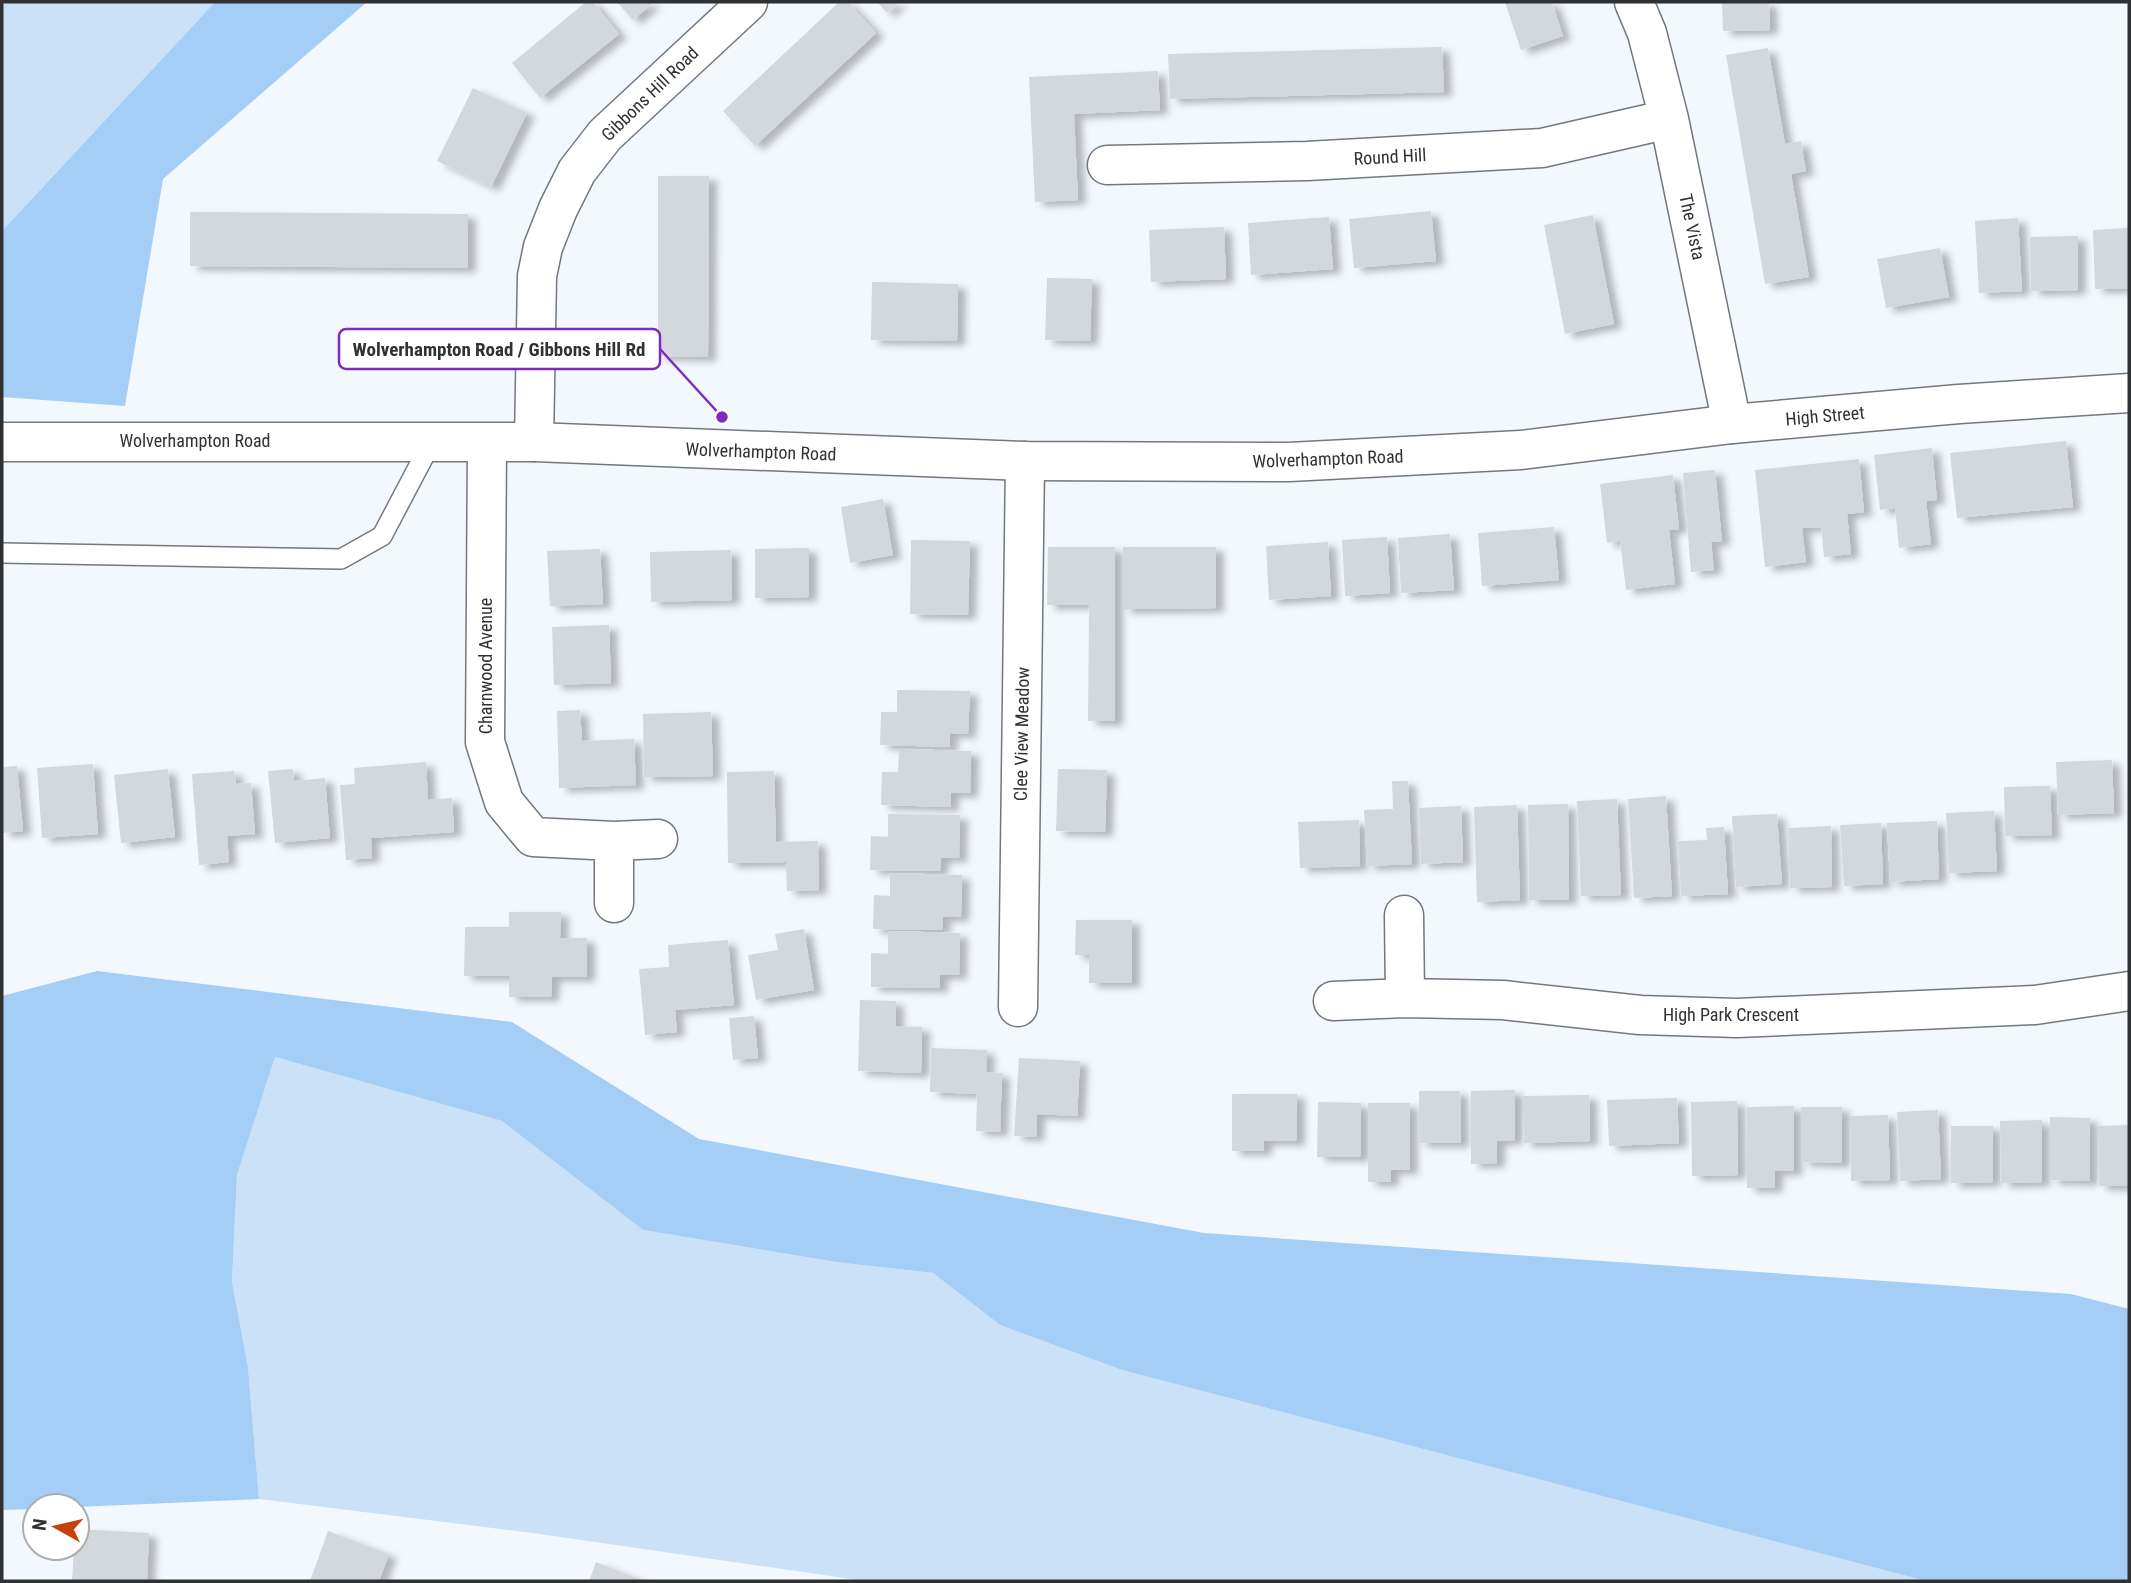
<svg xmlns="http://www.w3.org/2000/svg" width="2131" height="1583" font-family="'Roboto Condensed',sans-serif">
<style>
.green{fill:#cae1f8}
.forest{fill:#a5cef6}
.building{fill:#d3d8dd;filter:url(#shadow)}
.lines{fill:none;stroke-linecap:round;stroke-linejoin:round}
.service-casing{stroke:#73787d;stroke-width:22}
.minor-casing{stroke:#73787d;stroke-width:41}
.primary-casing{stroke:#73787d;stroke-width:41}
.service{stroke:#fff;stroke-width:19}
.minor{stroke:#fff;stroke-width:38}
.primary{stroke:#fff;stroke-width:38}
.labels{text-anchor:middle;stroke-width:6;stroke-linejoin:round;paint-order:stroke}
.street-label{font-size:18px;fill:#2f3133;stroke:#fff}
.leader{fill:none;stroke:#7b2cbf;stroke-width:2.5}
.callout-dot{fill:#7b2cbf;stroke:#fff;stroke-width:2.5}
.callout{fill:#fff;stroke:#7b2cbf;stroke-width:2.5}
.callout-label{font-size:19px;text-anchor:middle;font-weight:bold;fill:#2f3133}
</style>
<defs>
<filter id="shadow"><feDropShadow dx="8" dy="4.5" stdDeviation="3.5" flood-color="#0004"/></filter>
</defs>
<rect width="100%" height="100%" fill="#f3f8fe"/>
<path class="green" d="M2,2h213l-213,229z
M275,1057l227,64 141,109 193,32 97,11 67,52 122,45 804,211h-1061l-332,-48 -274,-34 -11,-132 -16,-84 5,-108z"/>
<path class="forest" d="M215,2h152l-204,177 -38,227 -123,-9v-166z
M97,971l415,51 187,117 505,94 867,61 58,15v272h-203l-804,-211 -122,-45 -67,-52 -97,-11 -193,-32 -141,-109 -227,-64 -38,118 -5,107 16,85 11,132 -182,8 -42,-1v3l-33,1v-514z"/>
<path class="building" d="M586,2h7l26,32 -79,64 -28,-35z
M617,2h37l-21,18z
M839,2h9l28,31 -121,113 -32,-35z
M877,2h22l-12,11z
M1505,2h47l11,34 -42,14z
M1722,2h47l1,28 -47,1z
M1442,47l2,45 -274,7 -2,-45z
M1768,48l17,96 16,-3 2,13 3,17 -15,3 18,103 -44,7 -39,-229z
M1158,71l2,39 -86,4 4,86 -43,2 -6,-125z
M473,88l54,25 -36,74 -54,-26z
M658,176h51l-1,181 -50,-1z
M1431,211l5,50 -82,7 -5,-49z
M190,212l278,2v54l-278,-2z
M1593,215l21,109 -49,10 -21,-109z
M1329,217l4,52 -82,6 -3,-52z
M2018,218l4,73 -43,2 -4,-72z
M1224,227l2,52 -75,3 -2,-52z
M2129,228v60l-34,1 -2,-59z
M2078,236v54l-47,1 -1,-54z
M1940,248l9,49 -63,11 -9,-49z
M1047,278l45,1 -2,62 -45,-1z
M872,282l86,2 -1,57 -86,-1z
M2066,441l7,66 -116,11 -7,-65z
M1932,448l5,52 -11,1 5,43 -32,4 -4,-40 -15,2 -6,-55z
M1859,459l5,53 -17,2 4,40 -27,3 -3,-30 -19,1 4,34 -41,5 -10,-97z
M1715,470l7,71 -11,1 3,28 -23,2 -8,-99z
M1673,475l6,54 -10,1 6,54 -49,6 -6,-49 -13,2 -7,-59z
M883,499l10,56 -43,8 -9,-56z
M1554,527l5,53 -77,6 -4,-53z
M1450,534l4,56 -53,3 -3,-55z
M1387,537l3,56 -45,3 -3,-56z
M911,540l59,1 -2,74 -58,-1z
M1328,542l3,54 -62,4 -3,-54z
M1048,547h67v174h-27l1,-116h-42z
M1123,547h93v61l-93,1z
M809,548v49l-54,1v-49z
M600,549l3,55 -53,2 -3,-55z
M731,550l1,50 -81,2 -1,-50z
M609,625l2,58 -57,2 -2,-58z
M897,690l73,1 -2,43 -18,-1v14l-70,-2 1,-33h16z
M580,710l2,31 52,-2 2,46 -77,3 -2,-77z
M711,712l2,64 -69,1 -1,-63z
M899,749l72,2 -1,42h-19v14l-70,-2 1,-33h16z
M2112,760l2,53 -56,2 -2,-53z
M426,762l2,38 24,-2 2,34 -83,6 1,20 -26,2 -6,-75 15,-1 -1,-16z
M93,764l5,70 -56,4 -5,-70z
M17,766l6,65 -21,2v-66z
M168,769l7,68 -54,6 -7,-68z
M293,769l1,12 31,-3 5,60 -55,5 -7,-72z
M1058,769l49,1 -2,62 -49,-1z
M234,771l2,13 15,-1 4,51 -28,2 2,26 -30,3 -7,-91z
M774,771l2,71 42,-1 1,49 -32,1 -1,-29 -58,1 -1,-91z
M1392,781h16l4,83 -45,2 -3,-56 29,-1z
M2050,786l2,49 -47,1 -1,-49z
M1666,796l6,100 -38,2 -6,-99z
M1617,799l4,96 -40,1 -4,-95z
M1568,804l1,96h-40l-1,-95z
M1517,805l3,95 -43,2 -3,-95z
M1461,806l2,56 -42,2 -2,-56z
M1994,811l3,60 -48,2 -3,-60z
M888,814l72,1 -1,43h-18l-1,13 -70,-1 1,-34 17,1z
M1777,814l5,70 -46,3 -4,-71z
M1359,820l1,46 -60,2 -2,-46z
M1937,821l2,58 -49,3 -3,-59z
M1881,823l2,61 -39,2 -4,-61z
M1831,826l1,61 -42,1 -2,-60z
M1724,827l4,67 -47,2 -3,-55 29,-1 -1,-12z
M890,873l72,2 -1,42h-18l-1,13 -69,-1 1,-34 16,1z
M509,912h52l-1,26h27v39h-35l-1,20h-42v-21h-45l1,-49h44z
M1076,920h56v63h-43v-28h-14z
M804,929l10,61 -58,10 -8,-45 30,-5 -3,-16z
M888,931l72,2 -1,42h-19v13l-69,-1v-34l17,1z
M728,940l6,65 -59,5 2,22 -32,3 -6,-66 30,-2 -1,-22z
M860,1000l36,1v25l26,1 -1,46 -63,-2z
M754,1016l4,42 -25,2 -4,-42z
M931,1048l56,2 -1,22 16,1 -2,59 -24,-1 1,-37 -47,-2z
M1019,1058l61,3 -3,55 -40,-2 -1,23 -22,-1z
M1515,1090v50l-18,1v22l-26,1v-73z
M1419,1091h41l1,52h-42z
M1232,1094h65v47h-33v10h-32z
M1589,1095l1,46 -66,2 -1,-47z
M1677,1098l2,45 -70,3 -2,-46z
M1737,1101l1,74 -46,1 -1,-74z
M1318,1102l43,1v54h-44z
M1368,1103h42v67h-19v12h-23z
M1794,1106v65h-19v17h-28v-81z
M1801,1107h41v56l-41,-1z
M1938,1110l3,69 -41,2 -3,-69z
M1888,1115l2,65 -39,1 -1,-65z
M2050,1117l40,1v63l-40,-1z
M2042,1120v62l-41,1 -1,-62z
M2129,1125v61h-30l-1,-60z
M1951,1126h42v56l-42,1z
M77,1529l72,4 -2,48h-75l2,-33h3z
M328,1531l61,23 -10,27h-69z
M596,1562l48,19h-55z"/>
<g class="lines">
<defs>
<path id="service" d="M2,553l339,6 41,-23 50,-95"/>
<path id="minor" d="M1634,2l13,31 22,86 63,305
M1107,165l200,-4 235,-13 127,-29
M534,442l3,-166 6,-29 15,-38 19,-38 28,-36 143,-133
M487,443l-2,299 19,60 29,35 81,4 44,-2
M614,841v62
M1404,915l1,83
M1333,1001l72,-3 98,2 137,15 97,3 298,-13 94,-14
M1018,1007l7,-546"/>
<path id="primary" d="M2,442h532l491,19 264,1 232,-12 211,-26 227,-20 170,-11"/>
</defs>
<use href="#service" class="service-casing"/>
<use href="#minor" class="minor-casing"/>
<use href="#primary" class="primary-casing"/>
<use href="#service" class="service"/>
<use href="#minor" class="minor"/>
<use href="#primary" class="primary"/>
</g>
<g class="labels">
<g class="street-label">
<text transform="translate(650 94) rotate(-44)" y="6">Gibbons Hill Road</text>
<text transform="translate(1390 157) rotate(-3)" y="6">Round Hill</text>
<text transform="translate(1692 227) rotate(78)" y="6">The Vista</text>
<text transform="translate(1825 416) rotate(-5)" y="6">High Street</text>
<text x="195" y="447">Wolverhampton Road</text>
<text transform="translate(761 452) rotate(2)" y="6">Wolverhampton Road</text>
<text transform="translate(1328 459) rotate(-2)" y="6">Wolverhampton Road</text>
<text transform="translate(486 666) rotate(-90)" y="6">Charnwood Avenue</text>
<text transform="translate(1022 734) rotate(-89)" y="6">Clee View Meadow</text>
<text x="1731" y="1021">High Park Crescent</text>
</g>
</g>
<path class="leader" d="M722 417L660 349"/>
<circle class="callout-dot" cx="722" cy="417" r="7"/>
<rect class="callout" x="339" y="329" width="321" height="40" rx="7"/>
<g class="callout-label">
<text x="499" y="356">Wolverhampton Road / Gibbons Hill Rd</text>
</g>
<rect width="2131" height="1583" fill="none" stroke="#2f3133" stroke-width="7"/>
<g transform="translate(56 1527) rotate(278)"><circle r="33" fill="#ffffff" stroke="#acadad" stroke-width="2"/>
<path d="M0-5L12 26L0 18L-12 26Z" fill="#c8410b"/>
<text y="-10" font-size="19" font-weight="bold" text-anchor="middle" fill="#2f3133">N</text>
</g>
</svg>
